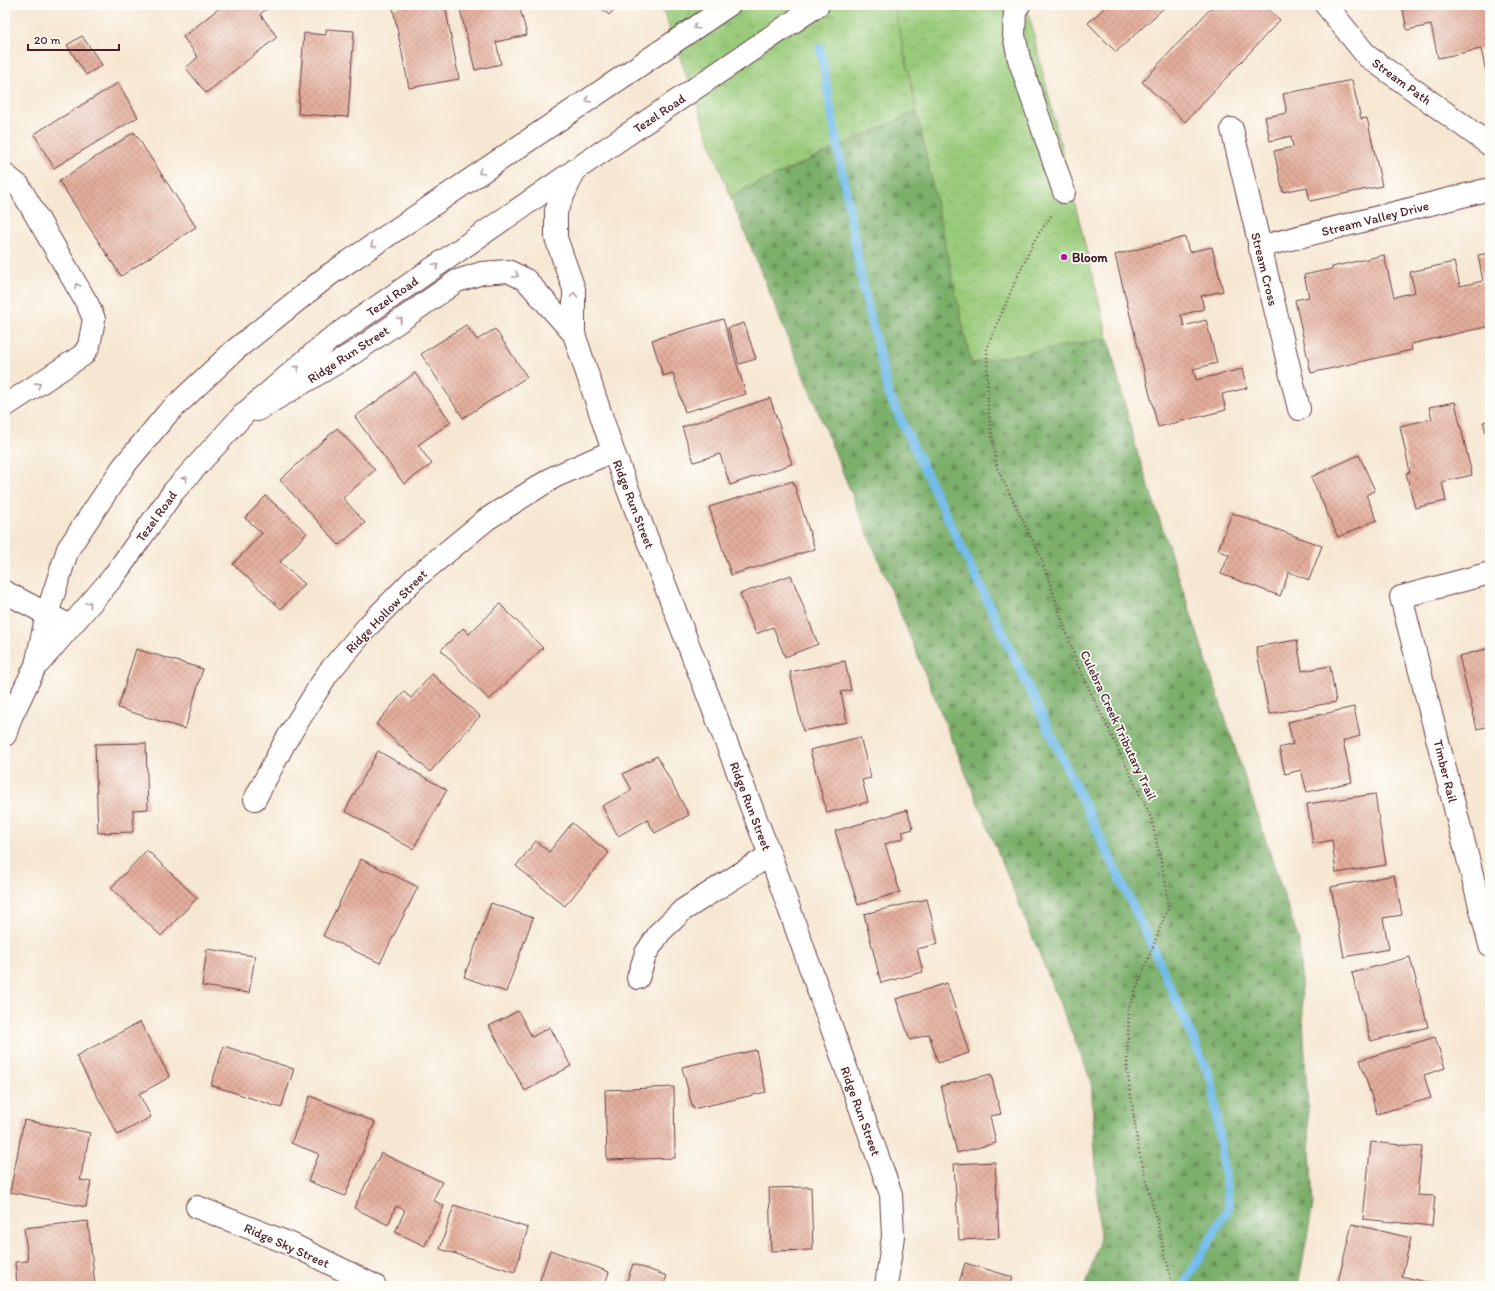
<svg xmlns="http://www.w3.org/2000/svg" width="1495" height="1291" font-family="Itim,sans-serif">
<style>
.grass{fill:url(#grass-tufts);stroke:#727552}
.forest{fill:url(#forest-firs);stroke:#62674a}
.park{fill:url(#park-crowns);stroke:#727552}
.lines{fill:none;stroke-linecap:round;stroke-linejoin:round}
.stream{stroke:#72bcea;stroke-width:9}
.building{fill:url(#building-cross-hatch)}
.minor-casing{stroke:#643d44;stroke-width:24}
.major-casing{stroke:#643d44;stroke-width:24}
.path{stroke:#643d44;stroke-width:2.5;stroke-dasharray:1 3;stroke-linecap:butt}
.minor{stroke:#fff;stroke-width:22}
.major{stroke:#fff;stroke-width:22}
.oneway{stroke:#ae9aa0}
.poi-dot{fill:#b5179e;stroke:#fdfcf7;stroke-width:1.5}
.labels{text-anchor:middle;stroke-width:3.5;stroke-linejoin:round;paint-order:stroke}
.street-label{font-size:13px;fill:#4a1f2b;stroke:#fdfcf7}
.poi-label{font-size:13px;font-weight:bold;fill:#4a1f2b;stroke:#fdfcf7;text-anchor:start}
</style>
<defs>
<pattern id="grass-tufts" width="24" height="20" patternUnits="userSpaceOnUse"><rect width="24" height="20" fill="#9acb7a"/><path d="M3 7l-1-3M5 7V3M7 7l1-3M15 17l-1-3M17 17v-4M19 17l1-3" fill="none" stroke="#86ae6a"/></pattern>
<pattern id="forest-firs" width="22" height="20" patternUnits="userSpaceOnUse"><rect width="22" height="20" fill="#7baf6a"/><path d="M5 1l3.5 6h-7zM16 11l3.5 6h-7z" fill="#678e57"/></pattern>
<pattern id="park-crowns" width="20" height="18" patternUnits="userSpaceOnUse"><rect width="20" height="18" fill="#9acb7a"/><path d="M2 6a3 3 0 1 1 6 0M12 15a3 3 0 1 1 6 0" fill="none" stroke="#86ae6a"/></pattern>
<pattern id="building-cross-hatch" width="8" height="8" patternUnits="userSpaceOnUse"><rect width="8" height="8" fill="#e3ad9b"/><path d="M0 0l8 8M0 8l8-8" fill="none" stroke="#c49486"/></pattern>
</defs>
<rect width="100%" height="100%" fill="#fdfcf7"/>
<filter id="ink" filterUnits="userSpaceOnUse"><feTurbulence type="fractalNoise" baseFrequency=".025" numOctaves="2"/><feDisplacementMap in="SourceGraphic" scale="8" xChannelSelector="R" yChannelSelector="G"/><feConvolveMatrix kernelMatrix="1 2 1 2 8 2 1 2 1" color-interpolation-filters="sRGB"/></filter>
<filter id="wash" filterUnits="userSpaceOnUse"><feTurbulence type="fractalNoise" baseFrequency=".012" numOctaves="4" result="noise"/><feDisplacementMap in="SourceGraphic" scale="16" xChannelSelector="R" yChannelSelector="G"/><feGaussianBlur stdDeviation="0.9" result="paint"/><feColorMatrix in="noise" values="0 0 0 0 0 0 0 0 0 0 0 0 0 0 0 0 0 1.4 0 .05"/><feComposite in="paint" operator="in"/></filter>
<g filter="url(#wash)">
<rect width="100%" height="100%" fill="#f6e7d2"/>
<path class="grass" d="M661,5h234l23,106 -188,85z"/>
<path class="forest" d="M918,111l53,252 137,-25 27,107 164,496 14,264 -15,81h-212l14,-48 -9,-158 -361,-884z"/>
<path class="park" d="M894,5h135l-2,2 81,331 -137,25z"/>
<g class="lines">
<path class="stream" d="M820,48l43,238 26,109 264,553 59,134 17,125 -46,79"/>
</g>
<g id="blocks">
<path class="building" d="M223,5h49l-12,9 17,23 -71,56 -20,-25 12,-11 -15,-20z
M409,5h36l14,74 -50,9 -16,-80z
M459,5h60l8,30 -31,7 5,22 -26,6z
M598,5h21l-10,10z
M1108,5h59l-51,47 -28,-29z
M1214,5h50l16,15 -95,102 -43,-40z
M1402,5h88v76h-2l-7,-32 -43,9 -7,-33 -24,5z
M326,29l28,2 -6,86 -50,-3 6,-81 22,2z
M82,36l20,29 -16,10 -19,-30z
M1352,80l9,39 6,-1 15,68 -72,15 -3,-14 -24,5 -9,-41 19,-4 -2,-11 -21,5 -5,-24 22,-4 -4,-19z
M118,83l20,34 -84,51 -20,-34z
M134,132l62,95 -75,49 -62,-95z
M1185,237l4,15 23,-5 11,44 -22,5 3,13 -23,6 3,11 22,-6 11,43 -24,6 3,11 46,-11 5,19 -25,6 4,16 -68,17 -43,-172z
M1490,253v73l-79,18 1,6 -101,23 -16,-73 14,-3 -5,-22 28,-6v-2l52,-12 10,42 21,-5 -5,-20 44,-10 6,24 23,-5 -5,-26z
M723,319l23,75 -61,18 -12,-39 -10,3 -11,-36z
M744,323l12,36 -17,5 -11,-36z
M466,325l11,15 18,-11 32,48 -64,41 -42,-64z
M415,373l36,49 -33,23 14,19 -28,20 -49,-67z
M770,398l22,66 -62,21 -10,-31 -26,8 -12,-35z
M1455,402l17,73 -30,7 4,19 -31,7 -9,-35 4,-1 -10,-46 32,-7 -3,-12z
M1490,421v25l-7,-24z
M337,428l38,42 -32,28 22,25 -26,22 -59,-65z
M1359,455l16,36 -9,4 11,25 -39,17 -27,-60z
M793,481l22,68 -84,26 -22,-68z
M266,496l41,37 -27,29 25,22 -24,25 -48,-45 29,-31 -17,-15z
M1232,513l90,33 -13,34 -20,-8 -9,24 -59,-22 8,-19 -11,-5z
M791,575l27,69 -33,13 -12,-30 -17,7 -16,-40z
M500,604l43,44 -54,52 -48,-50 22,-22 6,6z
M1297,640l5,31 28,-5 6,36 -67,12 -13,-67z
M1490,648v78l-13,3 -18,-73z
M136,649l67,20 -18,60 -67,-21z
M845,661l6,29 -10,2 6,30 -44,9 -13,-59z
M432,674l48,42 -50,56 -54,-48 28,-32 7,6z
M1354,707l6,29 -17,5 9,41 -45,10 -6,-22 -16,4 -6,-26 14,-4 -5,-22z
M860,737l11,41 -9,2 6,22 -41,11 -17,-63z
M146,743l2,66 -15,1v22l-35,1 -3,-89z
M378,751l69,39 -34,59 -68,-38z
M657,756l32,59 -34,18 -8,-13 -29,16 -16,-30 30,-16 -9,-16z
M1375,794l11,71 -50,8 -4,-33 -19,4 -6,-40z
M907,810l6,19 -11,3 2,6 -19,6 15,48 -42,13 -23,-74z
M572,823l37,30 -44,53 -49,-40 20,-25 13,11z
M147,850l50,48 -36,38 -50,-48z
M361,859l57,28 -38,76 -57,-27z
M1394,875l8,40 -19,3 6,31 -45,8 -13,-70z
M927,899l11,45 -21,5 6,23 -42,11 -17,-69z
M491,903l42,15 -27,74 -42,-15z
M207,949l48,7 -6,37 -47,-7z
M1410,957l18,70 -57,14 -19,-68z
M947,983l22,70 -31,10 -9,-29 -19,6 -14,-41z
M518,1011l14,26 18,-10 21,39 -46,25 -36,-65z
M140,1022l30,55 -31,17 12,23 -33,18 -42,-79z
M1435,1037l10,31 -21,7 7,23 -54,16 -17,-54z
M224,1046l70,23 -13,39 -70,-23z
M756,1050l10,42 -73,17 -11,-42z
M991,1074l10,40 -11,2 6,27 -39,10 -16,-67z
M674,1087l1,71 -68,2 -2,-70z
M310,1096l65,26 -30,74 -37,-15 11,-27 -28,-11z
M24,1120l66,13 -10,47 11,2 -5,25 -76,-15z
M1371,1142l51,5 -5,48 18,1 -3,30 -69,-7z
M381,1153l61,29 -9,18 11,6 -19,40 -30,-14 10,-22 -9,-4 -8,19 -34,-17z
M995,1162l4,76 -40,2 -5,-76z
M811,1187l2,63 -42,1 -2,-63z
M454,1205l74,23 -13,44 -75,-23z
M88,1221l7,65h-78l-2,-24 13,-1 -4,-33z
M1352,1224l59,14 -9,38 27,7 -1,3h-91z
M550,1250l59,22 -5,14h-66z
M965,1263l48,14 -3,9h-52z
M633,1264l34,12 -4,10h-38z"/>
</g>
</g>
<g filter="url(#ink)">
<use href="#blocks" fill-opacity="0" stroke="#643d44" stroke-width="1"/>
<g class="lines">
<defs>
<path id="minor" d="M1019,5l-4,6 -1,24 5,24 45,133
M1326,5l41,51 123,89
M1232,129l67,280
M575,170l-19,41v27l18,51v45l39,117 157,404 121,339 2,42 -7,50
M5,175l14,11 69,119 6,14 -5,27 -6,9 -78,51
M1259,247l231,-58
M257,410l98,-58 102,-71 25,-8 26,-2 18,9 48,54
M1490,573l-89,24 89,348
M5,592l65,34
M255,799l30,-57 43,-69 41,-48 45,-46 73,-60 67,-42 59,-26
M638,978l8,-25 14,-21 23,-22 87,-55
M197,1207l96,38 82,41"/>
<path id="major" d="M39,663l74,-86 61,-86 70,-77 85,-74 246,-170 243,-165
M5,735l6,-18 25,-52 11,-51 21,-65 55,-82 44,-53 68,-64 94,-75 400,-270"/>
</defs>
<use href="#minor" class="minor-casing"/>
<use href="#major" class="major-casing"/>
<path class="path" d="M1051,216l-17,25 -19,41 -28,66 1,61 9,59 43,87 38,111 73,151 15,68 2,23 -39,100 -2,60 11,79 35,139"/>
<use href="#minor" class="minor"/>
<use href="#major" class="major"/>
</g>
<defs><path id="oneway-chevron" d="M-2-3.5L2.5 0L-2 3.5" fill="none" stroke-width="1.6" stroke-linecap="round" stroke-linejoin="round"/></defs>
<g class="oneway">
<use href="#oneway-chevron" transform="translate(696 27) rotate(146)"/>
<use href="#oneway-chevron" transform="translate(588 100) rotate(146)"/>
<use href="#oneway-chevron" transform="translate(481 172) rotate(146)"/>
<use href="#oneway-chevron" transform="translate(373 245) rotate(146)"/>
<use href="#oneway-chevron" transform="translate(436 266) rotate(-35)"/>
<use href="#oneway-chevron" transform="translate(516 275) rotate(26)"/>
<use href="#oneway-chevron" transform="translate(77 286) rotate(-120)"/>
<use href="#oneway-chevron" transform="translate(574 295) rotate(-91)"/>
<use href="#oneway-chevron" transform="translate(400 320) rotate(-35)"/>
<use href="#oneway-chevron" transform="translate(297 368) rotate(-41)"/>
<use href="#oneway-chevron" transform="translate(38 385) rotate(-33)"/>
<use href="#oneway-chevron" transform="translate(185 479) rotate(-48)"/>
<use href="#oneway-chevron" transform="translate(89 604) rotate(-49)"/>
</g>
</g>
<circle class="poi-dot" cx="1064" cy="257" r="4"/>
<g class="labels">
<g class="street-label">
<text transform="translate(1402 81) rotate(36)" y="5">Stream Path</text>
<text transform="translate(659 113) rotate(-34)" y="5">Tezel Road</text>
<text transform="translate(1375 218) rotate(-14)" y="5">Stream Valley Drive</text>
<text transform="translate(1265 269) rotate(76)" y="5">Stream Cross</text>
<text transform="translate(392 296) rotate(-35)" y="5">Tezel Road</text>
<text transform="translate(348 354) rotate(-33)" y="5">Ridge Run Street</text>
<text transform="translate(634 504) rotate(69)" y="5">Ridge Run Street</text>
<text transform="translate(156 516) rotate(-54)" y="5">Tezel Road</text>
<text transform="translate(386 611) rotate(-46)" y="5">Ridge Hollow Street</text>
<text transform="translate(1119 725) rotate(65)" y="5">Culebra Creek Tributary Trail</text>
<text transform="translate(1446 771) rotate(76)" y="5">Timber Rail</text>
<text transform="translate(751 806) rotate(69)" y="5">Ridge Run Street</text>
<text transform="translate(861 1111) rotate(70)" y="5">Ridge Run Street</text>
<text transform="translate(287 1245) rotate(24)" y="5">Ridge Sky Street</text>
</g>
<g class="poi-label">
<text x="1072" y="262">Bloom</text>
</g>
</g>
<rect width="1495" height="1291" fill="none" stroke="#fdfcf7" stroke-width="20"/>
<path d="M28 44v6h91v-6" fill="none" stroke="#4a1f2b" stroke-width="2"/>
<text x="34" y="44" font-size="12" fill="#4a1f2b" stroke="#fdfcf7" stroke-width="3" paint-order="stroke">20 m</text>
</svg>
